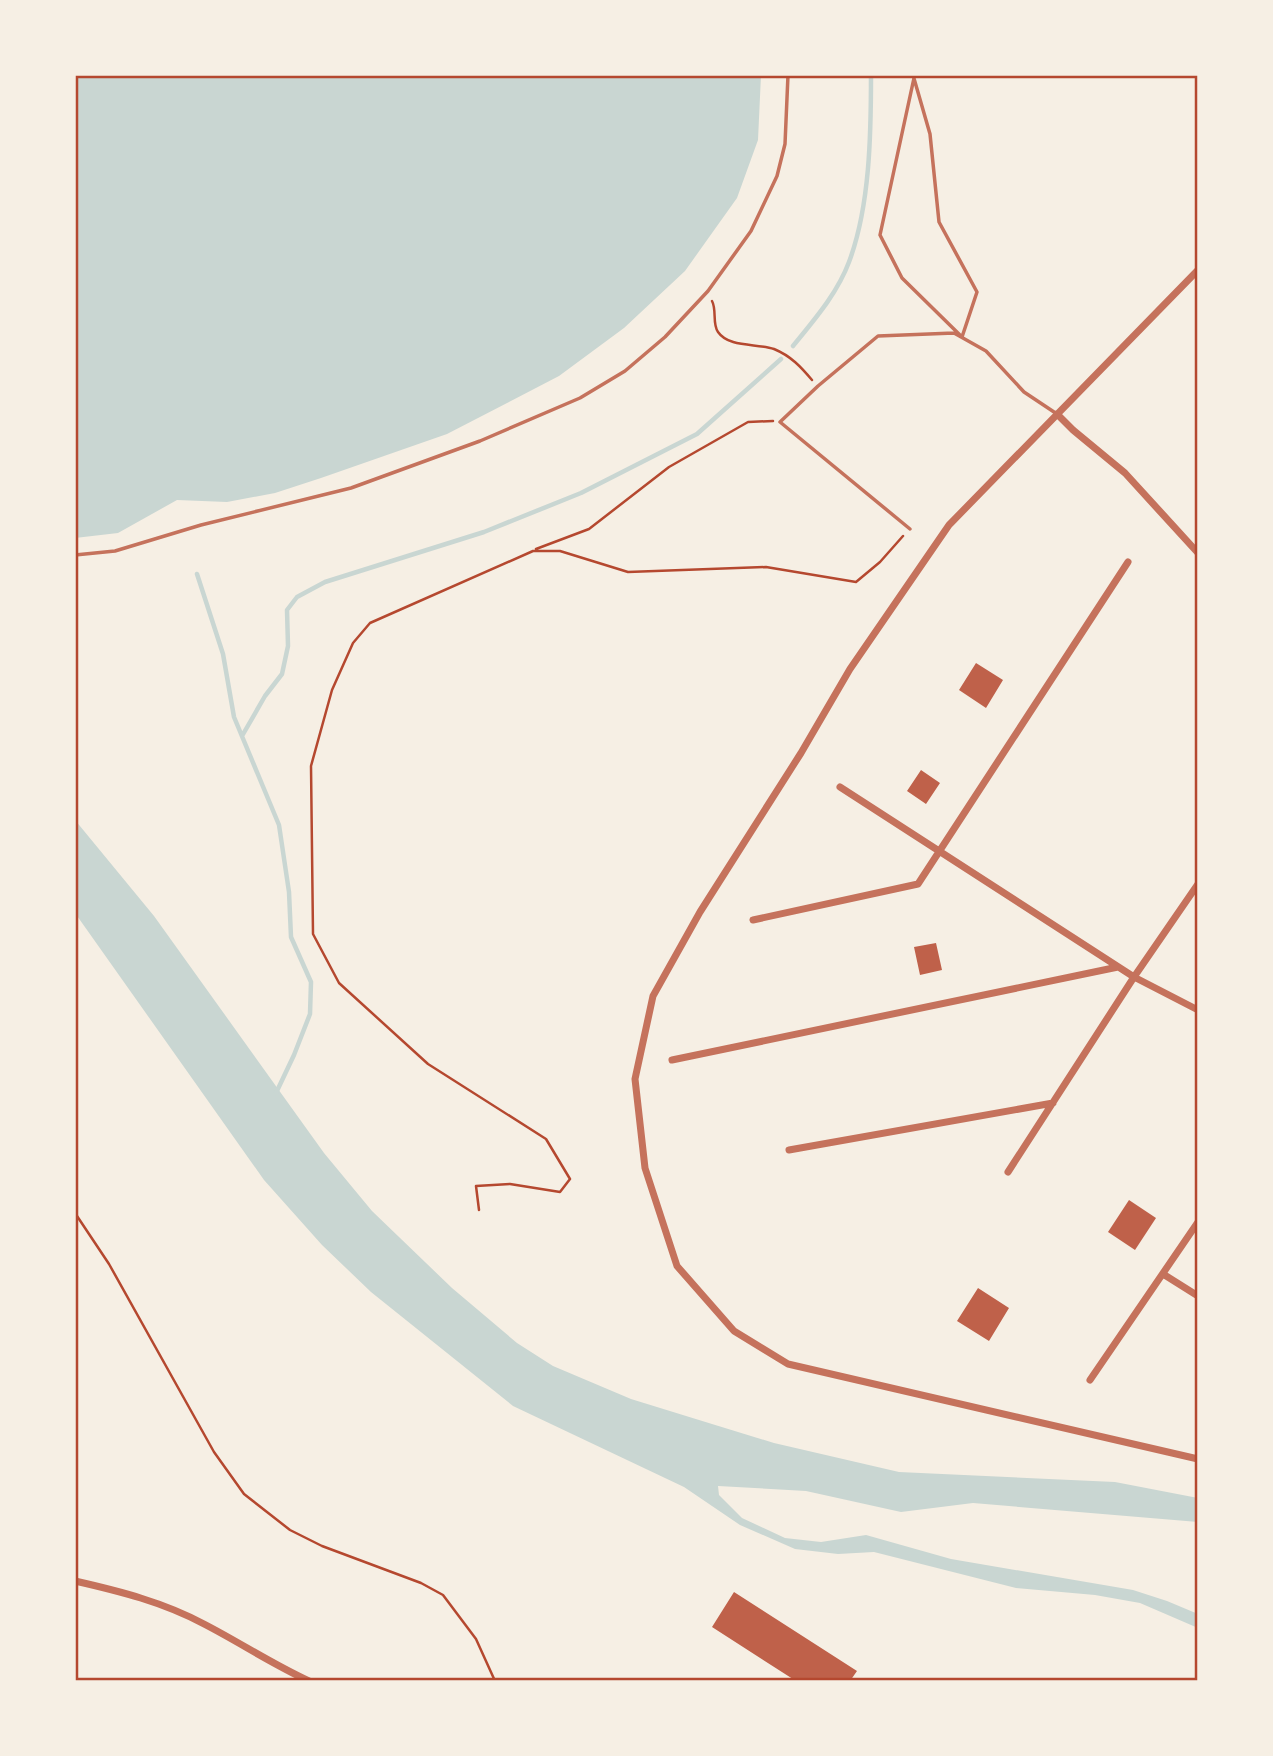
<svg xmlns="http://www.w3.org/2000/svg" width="1273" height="1756" font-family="'Sofia Sans Condensed',sans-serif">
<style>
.water{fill:#c9d6d2}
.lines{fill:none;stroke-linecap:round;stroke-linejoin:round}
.stream{stroke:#c9d6d2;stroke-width:4.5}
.building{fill:#bf614a}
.path{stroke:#b5482f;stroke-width:2.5}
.service{stroke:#c5725c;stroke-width:3.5}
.minor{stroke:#c5725c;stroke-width:7}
.neatline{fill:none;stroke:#b5482f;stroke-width:2.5}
</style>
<rect width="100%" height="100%" fill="#f6efe4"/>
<path class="water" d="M75,75h686l-3,65 -21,58 -52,73 -61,57 -65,48 -112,58 -126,44 -46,15 -48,9 -50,-2 -59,33 -43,5z
M75,820l79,96 170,237 48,58 80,77 65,55 36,23 78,33 81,25 62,19 125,29 216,10 83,16v24l-225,-19 -72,9 -95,-21 -88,-5 1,9 23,23 43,20 36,4 45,-7 85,24 182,31 34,11 31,13v14l-58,-25 -45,-8 -79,-7 -142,-36 -36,2 -43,-5 -55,-24 -56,-38 -171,-81 -142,-114 -49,-47 -58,-65 -189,-267z"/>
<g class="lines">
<path class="stream" d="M793,346c21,-26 44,-52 56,-84 21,-56 22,-128 22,-187
M197,574l26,80 11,63 45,108 10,67 2,45 20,45 -1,32 -16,41 -18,38
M242,736l23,-40 17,-22 6,-28 -1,-36 10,-13 28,-15 159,-50 97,-39 116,-59 84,-75"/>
</g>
<path class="building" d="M976,663l27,17 -17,28 -27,-18z
M921,770l19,13 -14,21 -19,-13z
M936,943l6,27 -22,5 -6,-28z
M1129,1200l27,18 -21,32 -27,-18z
M978,1288l31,20 -20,33 -32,-20z
M734,1592l123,79 -7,10h-54l-84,-54z"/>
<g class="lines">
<path class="path" d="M712,301c5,9 0,23 6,31 11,16 39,11 56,17 17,7 27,18 38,31
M536,549l53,-20 80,-62 79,-45 25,-1
M479,1210l-3,-24 34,-2 50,8 10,-13 -24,-40 -118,-75 -89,-81 -26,-49 -2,-168 21,-76 21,-47 17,-20 163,-72h27l68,21 138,-5 90,15 24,-20 23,-26
M75,1213l34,51 105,188 30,42 46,36 32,16 99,37 22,12 33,44 19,42"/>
<path class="service" d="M913,75l17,59 9,88 38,70 -15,45 -60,-59 -22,-43 34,-157
M910,529l-130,-107 38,-36 60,-50 76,-3 32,18 38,41 33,22
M75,555l40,-4 86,-26 150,-37 129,-47 100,-43 45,-27 40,-34 43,-46 43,-60 26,-55 8,-32 3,-69"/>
<path class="minor" d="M1198,270l-249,255 -99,144 -49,84 -101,159 -47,84 -18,83 10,89 32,98 57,65 54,33 410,95
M1057,414l16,16 52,43 73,80
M840,787l294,190 64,33
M753,920l165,-36 210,-322
M672,1060l446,-93
M789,1150l264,-47
M1008,1172l126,-195 64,-93
M1163,1274l35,22
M1090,1380l108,-158
M75,1581c44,10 88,21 129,43 35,18 68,40 105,57"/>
</g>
<rect width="1273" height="1756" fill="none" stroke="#f6efe4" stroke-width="154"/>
<rect x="77" y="77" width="1119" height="1602" class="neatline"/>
</svg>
